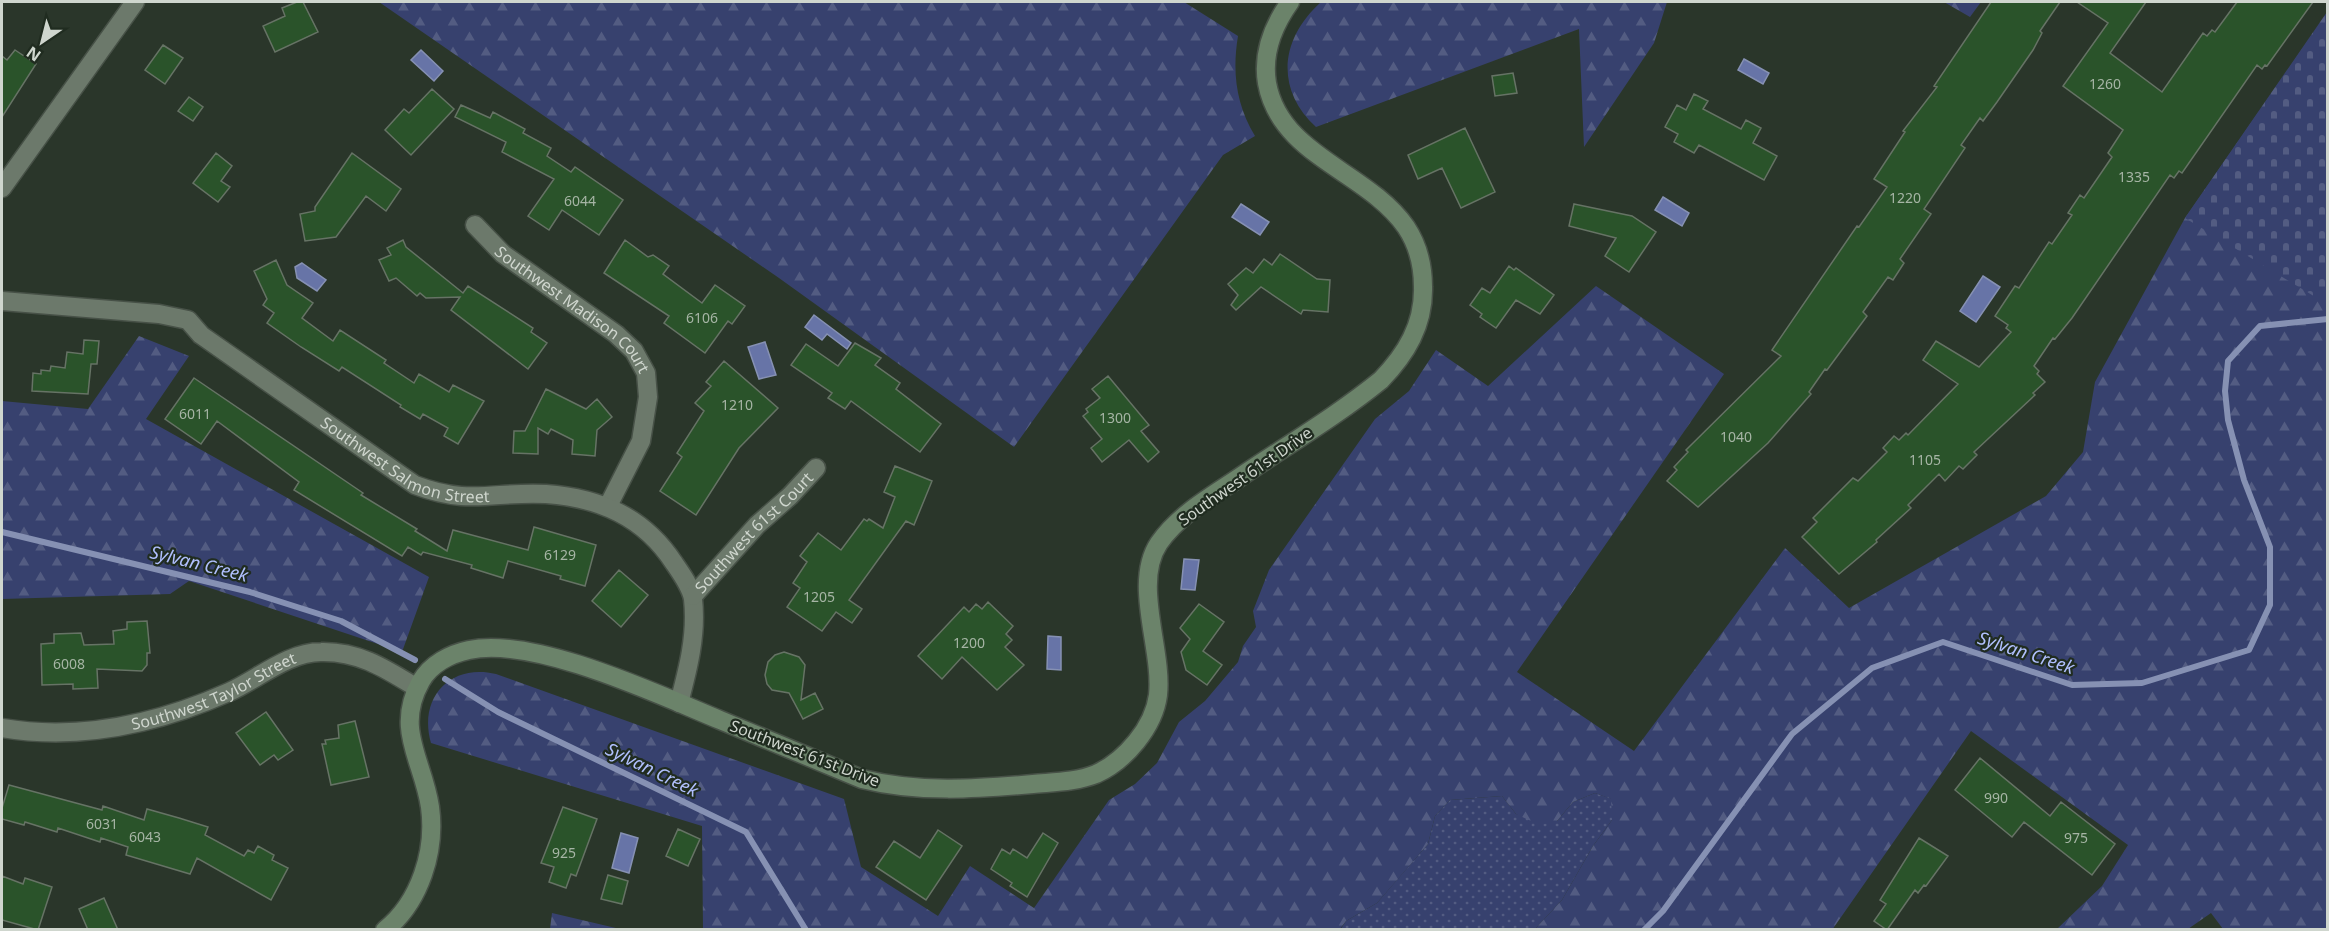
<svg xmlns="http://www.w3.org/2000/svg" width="2329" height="931" font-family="'Noto Sans',sans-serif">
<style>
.grass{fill:url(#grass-dots)}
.forest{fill:url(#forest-firs)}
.cemetery{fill:url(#cemetery-stones)}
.water{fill:#6774a7;stroke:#8691b3;stroke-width:1.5}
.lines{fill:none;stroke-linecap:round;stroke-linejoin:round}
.stream{stroke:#8691b3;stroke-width:6}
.building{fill:#2a532a;stroke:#667365;stroke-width:1.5}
.street-casing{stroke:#475147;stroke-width:21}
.secondary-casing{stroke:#475147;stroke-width:21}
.street{stroke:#6c796b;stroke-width:18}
.secondary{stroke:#6b836a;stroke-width:18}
.labels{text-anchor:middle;stroke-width:4.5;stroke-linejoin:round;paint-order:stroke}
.number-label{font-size:14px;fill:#a6b5a5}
.street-label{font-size:16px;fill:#cfd6ce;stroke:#202c20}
.water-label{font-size:18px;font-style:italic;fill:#b0bffd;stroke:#202c20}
</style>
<defs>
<pattern id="grass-dots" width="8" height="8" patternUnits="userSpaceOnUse" patternTransform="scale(1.5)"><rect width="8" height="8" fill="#37416e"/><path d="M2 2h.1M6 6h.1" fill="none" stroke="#535c82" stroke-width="1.8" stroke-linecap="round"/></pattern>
<pattern id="forest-firs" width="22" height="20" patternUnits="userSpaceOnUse" patternTransform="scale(1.5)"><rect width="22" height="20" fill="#37416e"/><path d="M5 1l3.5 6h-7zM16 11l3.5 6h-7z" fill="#535c82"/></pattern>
<pattern id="cemetery-stones" width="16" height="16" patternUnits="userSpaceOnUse" patternTransform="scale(1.5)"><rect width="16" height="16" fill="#37416e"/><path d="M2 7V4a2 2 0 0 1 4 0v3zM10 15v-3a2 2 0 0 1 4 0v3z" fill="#535c82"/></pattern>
</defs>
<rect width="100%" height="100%" fill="#2a362a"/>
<path class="grass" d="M1595,793l17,6v21l-19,26 -31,54 -27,29 -195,1 6,-9 31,-18 51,-59 7,-28 15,-16 52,-4 14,18 41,7 16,-19z"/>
<path class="forest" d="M379,2h805l54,34c-6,36 -2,69 17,100l-32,19 -209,292 -235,-169z
M1321,2h346l-13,41 -70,104 -5,-118 -263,98c-42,-39 -35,-89 5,-125z
M1944,2h37l-11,15z
M2327,13v916h-104l-12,-16 -23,16h-131l45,-43 26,-41 -157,-114 -139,199 -297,-1 27,-29 31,-54 19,-26 -1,-21 -16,-6 -22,9 -16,19 -18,4 -23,-11 -14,-18 -52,4 -15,16 -7,28 -30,35 -21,24 -31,18 -6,8h-637l-1,-103 -271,-83c-13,-45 19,-80 65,-69l348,125 17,68 77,49 32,-50 64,42 75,-108 26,-16 22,-21 22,-41 26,-21 33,-39 5,-16 13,-19 -3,-16 16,-41 106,-151 34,-28 27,-41 52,36 108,-100 128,88 -207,298 117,79 151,-203 64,60 197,-112 37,-44 12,-70 90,-164z
M139,336l50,20 -43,63 283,158 -27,75 -213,-71 -19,13 -168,5v-198l86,8z
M552,913l68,16h-70z"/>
<path class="cemetery" d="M2327,12l1,292h-1l-142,-86z"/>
<path class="water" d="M421,50l22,21 -9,10 -23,-21z
M1744,59l25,14 -6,11 -25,-14z
M1663,197l26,16 -7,13 -27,-16z
M1241,204l28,18 -9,13 -28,-18z
M302,263l24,17 -9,11 -20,-13 -2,-11z
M1983,276l17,11 -24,35 -16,-11z
M814,315l37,28 -4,6 -20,-15 -5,6 -17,-13z
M765,342l11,33 -17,4 -11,-32z
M1184,559l15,1 -4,30 -14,-1z
M1048,636l13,1v33l-14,-1z
M621,833l17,5 -9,35 -17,-5z"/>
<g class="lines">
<path class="stream" d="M2,532l248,60 91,29 74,39
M445,679l53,33 248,120 60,98
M1644,930l19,-19 129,-177 80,-66 71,-26 129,43 70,-2 107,-33 21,-45v-58l-26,-67 -16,-60 -3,-29 3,-30 32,-35 68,-7"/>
</g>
<path class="building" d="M297,2h6l15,30 -43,20 -12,-26 22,-10 -3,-8z
M1991,2h69l-20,29 2,2 -9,17 -36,52 -14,19 -3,-3 -19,27 4,3 -41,61 7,5 -31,45 4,4 -11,17 -5,-3 -25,35 4,4 -40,54 -2,-1 -16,23 2,2 -43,49 -70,64 -31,-26 10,-11 -3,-3 14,-15 -2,-2 95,-94 -9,-6 85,-124 2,1 28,-40 -13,-8 31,-47 -2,-1 34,-44 -3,-1z
M2077,2h69l-36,51 52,39 41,-59 4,3 5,-6 3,2 22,-30h76l-46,64 -2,-1 -3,4 -5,-4 -75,108 -3,-2 -5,7 -4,-3 -98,143 -17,21 -2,-1 -19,28 5,5 -2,3 8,8 -12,11 2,2 -61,57 3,3 -14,14 -4,-3 -14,15 -6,-7 -31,31 3,3 -35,32 1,2 -38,32 -37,-37 15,-15 -4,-4 40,-40 5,3 29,-29 -4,-4 11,-12 5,4 7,-7 2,2 50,-51 -35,-24 13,-19 43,26 32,-35 -5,-4 2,-3 -13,-9 20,-30 4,2 30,-46 3,2 20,-29 -4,-2 12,-18 4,3 28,-41 -4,-4 15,-23 -60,-44 45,-63z
M163,45l20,13 -18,26 -20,-14z
M15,50l21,14 -34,53v-61l5,4z
M1513,73l4,20 -22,3 -3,-20z
M432,89l22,20 -43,46 -26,-25 19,-21 5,4z
M1694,94l14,7 -5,8 38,20 5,-9 15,8 -8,15 24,13 -13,24 -65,-35 -5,8 -20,-11 4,-8 -13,-7 12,-22 9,5z
M189,97l14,10 -10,14 -15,-10z
M461,105l29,13 3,-6 32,17 -2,4 28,15 -4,8 24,16 4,-5 48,33 -24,35 -37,-25 -13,20 -21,-14 26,-37 -52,-27 4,-10 -51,-25z
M1465,128l30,64 -34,16 -19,-40 -24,11 -10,-24z
M216,153l16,13 -11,15 9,6 -12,15 -25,-19z
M352,153l49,36 -15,22 -20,-15 -30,41 -31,4 -5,-27 15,-3v-4z
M1574,204l58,12 24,16 -27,40 -24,-16 11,-18 -47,-12z
M403,240l3,7 57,46 5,-7 65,42 -2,4 16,11 -19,26 -77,-59 9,-13 -34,1 -6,-5 -3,3 -21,-18 -7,3 -10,-21 12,-5 -4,-7z
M625,240l23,17 5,-2 16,11 -6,8 39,29 13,-18 30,21 -13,18 -4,-3 -23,32 -41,-30 5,-7 -65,-43z
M1280,254l37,25 13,1 -2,32 -25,-2 -2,4 -40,-27 -25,23 -5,-5 7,-10 -10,-11 18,-16 7,5 11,-14 8,6z
M276,260l11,25 26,18 -11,15 31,23 7,-11 46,30 -2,3 30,20 5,-9 30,18 4,-7 31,16 -26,43 -14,-8 4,-8 -25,-14 -3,5 -20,-12 1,-2 -59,-38 -3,4 -38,-24 -34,-24 7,-10 -11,-8 4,-6 -13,-28z
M1509,266l5,4 2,-2 38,27 -14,19 -24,-14 -20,28 -16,-11 2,-3 -12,-9 12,-17 8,5z
M84,340l15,1 -2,23h-6l-3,30 -56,-3 1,-18 8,1v-4l9,1 1,-5 14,2 2,-16 16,2z
M855,343l26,15 -6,7 25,18 -4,6 45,35 -21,28 -69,-51 -6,8 -17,-11 4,-5 -41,-28 15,-21 32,22z
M724,361l54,47 -39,40 -43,67 -36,-24 22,-34 -5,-4 27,-42 -9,-8 16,-17 -5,-4z
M1108,376l41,49 -8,6 18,21 -11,10 -19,-22 -27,22 -11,-14 11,-9 -19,-23 5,-4 -2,-3 14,-11 -8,-9z
M194,378l169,115 -2,2 56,34 -2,2 32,20 6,-21 75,20 6,-23 62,18 -11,41 -25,-7 1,-3 -53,-15 -5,17 -32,-10 1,-3 -49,-13 -2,3 -13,-8 -6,9 -108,-66 5,-8 -82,-61 -16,23 -36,-25z
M546,389l40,20 11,-10 15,18 -15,13 -2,26 -23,-2 1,-14 -22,-11 -3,5 -10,-6v26l-25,-1 1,-22h11z
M895,466l37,15 -18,44 -8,-4 -57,79 13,9 -10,14 -16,-11 -14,19 -35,-24 13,-19 -7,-5 14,-21 -7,-6 18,-23 23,17 23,-31 3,2 2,-2 14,9 12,-31 -11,-5z
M619,570l29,25 -27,32 -29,-26z
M988,602l25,24 -7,8 6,6 -7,7 19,18 -27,25 -35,-33 -20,22 -24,-23 46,-49 5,5 7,-8 6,5z
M1199,604l25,18 -21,29 19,14 -15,20 -21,-15 -5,-18 9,-13 -10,-11z
M147,621l3,32h-3v12l-5,6 -45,-2 1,19 -25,1v-5l-31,1 -1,-41 13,-1v-9l27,-1 3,12 30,-1 -1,-13 14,-2v-7z
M784,652l15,5 6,8 -4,35 14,-7 8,16 -20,10 -14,-26 -17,-3 -5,-6 -2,-9 3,-13 7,-7z
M266,712l27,38 -15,10 -4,-5 -14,10 -24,-32z
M355,721l14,56 -38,8 -9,-41h4l-1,-4 14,-2 -1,-13z
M1980,758l70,58 11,-14 54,42 -23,31 -68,-53 -12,15 -57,-47z
M9,785l93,25 1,-4 41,14 3,-11 32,9 29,9 -3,8 39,21 4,-6 6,3 4,-7 16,9 -2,5 16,8 -17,32 -74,-42 -7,16 -64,-19 2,-8 -27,-9 -1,4 -42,-14 -1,4 -32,-10 -1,3 -22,-6v-11z
M563,807l34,12 -21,57 -5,-2 -5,14 -17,-6 5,-15 -13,-4z
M678,829l22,10 -12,27 -22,-10z
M938,830l24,16 -36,54 -50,-33 18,-26 26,17z
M1043,833l15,10 -31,54 -17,-11 2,-3 -21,-14 11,-20 8,5 3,-5 14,9z
M1919,838l29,18 -22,30 -2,-1 -6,8 -3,-3 -28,40 -13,-9 12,-17 -6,-4z
M608,875l20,6 -6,23 -21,-5z
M2,876l21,8 2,-6 27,9 -14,43 -36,-10z
M104,898l14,32h-30l-9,-21z"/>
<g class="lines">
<defs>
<g id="street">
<path d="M2,188l133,-186"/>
<path id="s1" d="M475,225l28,29 113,80 18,17 12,22 2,24 -7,44 -33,65"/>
<path id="s2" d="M2,301l157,13 29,6 13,15 214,150c55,21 79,6 131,9 54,4 98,23 128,69 7,10 17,24 19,36 4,36 -5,70 -14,104"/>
<path id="s3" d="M693,596l64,-71 33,-29 26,-28"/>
<path id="s4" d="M2,728c78,13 155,-4 227,-36 29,-13 59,-40 92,-40 38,-1 65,17 96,36"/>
</g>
<path id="secondary" d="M385,930c35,-28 51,-79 45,-123 -7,-47 -36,-78 -9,-126 10,-17 29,-27 48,-31 65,-14 188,44 251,70 47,20 95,39 142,59 56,14 114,10 171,5 21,-2 43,-2 63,-10 29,-13 58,-47 62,-79 5,-46 -26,-112 1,-152 21,-30 55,-48 84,-68 46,-31 95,-60 138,-95 25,-26 43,-55 42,-93 0,-21 -5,-42 -17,-60 -39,-56 -126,-71 -139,-144 -5,-30 6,-57 23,-81"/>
</defs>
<use href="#street" class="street-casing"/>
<use href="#secondary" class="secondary-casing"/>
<use href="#street" class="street"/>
<use href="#secondary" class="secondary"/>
</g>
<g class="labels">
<g class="number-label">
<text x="2105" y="89">1260</text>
<text x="2134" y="182">1335</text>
<text x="1905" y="203">1220</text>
<text x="580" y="206">6044</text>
<text x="702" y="323">6106</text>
<text x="737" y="410">1210</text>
<text x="195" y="419">6011</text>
<text x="1115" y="423">1300</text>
<text x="1736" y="442">1040</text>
<text x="1925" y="465">1105</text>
<text x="560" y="560">6129</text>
<text x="819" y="602">1205</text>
<text x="969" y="648">1200</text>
<text x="69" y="669">6008</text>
<text x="1996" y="803">990</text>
<text x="102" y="829">6031</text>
<text x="145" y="842">6043</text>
<text x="2076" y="843">975</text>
<text x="564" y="858">925</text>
</g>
<g class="street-label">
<text dy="6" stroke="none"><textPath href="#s1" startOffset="130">Southwest Madison Court</textPath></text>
<text dy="6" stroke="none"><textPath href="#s2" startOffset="450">Southwest Salmon Street</textPath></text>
<text transform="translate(1245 476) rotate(-35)" y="6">Southwest 61st Drive</text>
<text dy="6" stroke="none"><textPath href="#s3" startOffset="88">Southwest 61st Court</textPath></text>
<text dy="6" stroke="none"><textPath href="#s4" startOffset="219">Southwest Taylor Street</textPath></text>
<text transform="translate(805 753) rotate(21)" y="6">Southwest 61st Drive</text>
</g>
<g class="water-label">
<text transform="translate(199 564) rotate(14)" y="6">Sylvan Creek</text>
<text transform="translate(2026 653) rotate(18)" y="6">Sylvan Creek</text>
<text transform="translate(652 770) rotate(26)" y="6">Sylvan Creek</text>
</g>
</g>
<rect width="2329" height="931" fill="none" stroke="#cfd6ce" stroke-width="6"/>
<g transform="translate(42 42) rotate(215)" stroke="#202c20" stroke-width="4.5" paint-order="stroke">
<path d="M0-4.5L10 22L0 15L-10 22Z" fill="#cfd6ce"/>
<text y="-9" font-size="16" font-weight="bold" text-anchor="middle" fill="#cfd6ce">N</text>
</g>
</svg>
